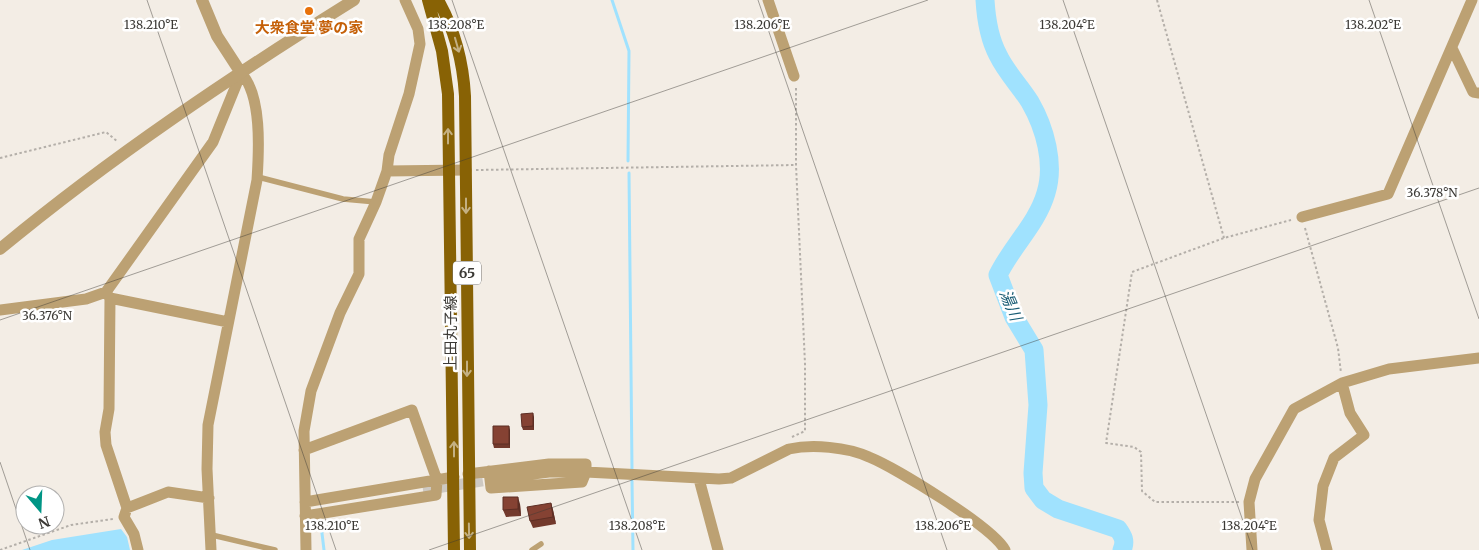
<svg xmlns="http://www.w3.org/2000/svg" width="1479" height="550" font-family="Merriweather,'Noto Sans JP',serif">
<style>
.water{fill:#a0e2fe}
.lines{fill:none;stroke-linecap:round;stroke-linejoin:round}
.stream{stroke:#a0e2fe;stroke-width:3}
.river{stroke:#a0e2fe;stroke-width:19}
.minor-tunnel{stroke:#cec9c2;stroke-width:11;stroke-dasharray:11 5.5;stroke-linecap:butt}
.path{stroke:#b4afa9;stroke-width:2;stroke-dasharray:2.5 2.5;stroke-linecap:butt}
.service{stroke:#bca173;stroke-width:5.5}
.minor{stroke:#bca173;stroke-width:11}
.tertiary{stroke:#bca173;stroke-width:12}
.primary{stroke:#886205;stroke-width:12}
.wall{fill:#72392c}
.shaded-wall{fill:#5d2e24}
.building{fill:#854233;stroke:#5d2e24}
.oneway{stroke:#c4b082}
.ticks{fill:none;stroke:#3c3a36;stroke-width:1;stroke-opacity:0.45}
.food-dot{fill:#e8710a;stroke:#fff;stroke-width:2}
.labels{text-anchor:middle;stroke-width:5;stroke-linejoin:round;paint-order:stroke}
.shield{fill:#fff;stroke:#767572;stroke-width:1}
.shield-label{font-size:14px;font-weight:bold;fill:#3c3a36}
.food-label{font-size:15px;font-weight:bold;fill:#c56008;stroke:#fff}
.street-label{font-size:15px;fill:#3c3a36;stroke:#fff}
.water-label{font-size:16px;font-style:italic;fill:#1a5d75;stroke:#fff}
.ticks-label{font-size:12px;text-anchor:middle;fill:#3c3a36;stroke:#fff;stroke-width:5;stroke-linejoin:round;paint-order:stroke}
</style>
<rect width="100%" height="100%" fill="#f3ede5"/>
<path class="water" d="M121,529l6,8 3,13h-108l30,-10z"/>
<g class="lines">
<path class="stream" d="M612,0l17,51 -1,110
M629,173l3,296
M632,481l1,69
M321,525l3,25"/>
<path class="river" d="M985,0c1,17 5,40 13,55 8,17 22,31 32,47 15,26 25,62 16,91 -9,31 -34,53 -48,82l16,42 20,33 4,55 -5,68 1,15 9,12 15,9 60,20c5,7 8,12 4,21"/>
<path class="minor-tunnel" d="M423,490l72,-11"/>
<path class="path" d="M1157,0l67,238
M0,158l106,-26 12,10
M476,170l320,-5
M1305,228l33,120 3,25
M792,437l13,-6v-67l-9,-199v-78
M1239,502h-84l-13,-11 -1,-39 -7,-5 -28,-4 26,-171 92,-34 67,-18
M0,550l71,-25 42,-6"/>
<path class="service" d="M258,177l85,22 33,3
M212,535l63,15
M532,550l9,-6"/>
<path class="minor" d="M768,0l26,76
M1452,48l21,44 6,1
M387,171l79,-1
M1302,217l86,-23 84,-194
M107,294l3,4 118,24
M110,298l-1,111 -4,23 1,13 21,63 -3,9 10,17 4,16
M0,310l86,-11 20,-7 107,-150 28,-69c21,22 18,77 16,107l-49,245 -1,44 4,81
M304,450l108,-40 25,70 -1,15 -131,21
M489,471l2,17 91,-6 4,-10h-37l-54,7
M468,474l81,-10h37v8l133,7 12,-1 58,-29c23,-5 58,-2 80,8 27,11 124,70 136,93
M699,479l19,71
M305,502l149,-25
M127,508l41,-16 41,6
M306,550l-2,-119 7,-40 29,-78 19,-39v-35l17,-37 11,-31 2,-16 20,-61 11,-50 -2,-15 -13,-29
M1252,550l-3,-48 6,-23 39,-70 48,-26 47,-14 90,-11
M1327,550l-8,-30 4,-34 11,-28 30,-23 -14,-22 -8,-30"/>
<path class="tertiary" d="M202,0l15,36 24,37
M0,249c111,-92 232,-173 354,-249"/>
<path class="primary" d="M428,0l14,51 6,43 6,456
M438,0c17,30 25,61 27,96l5,454"/>
</g>
<path class="wall" d="M534,417v13h-11l-1,-3z
M510,430v18h-16l-1,-4z
M551,503l2,7 3,14 -23,4 -3,-7z
M520,504l1,12 -15,1 -3,-7z"/>
<path class="shaded-wall" d="M533,413l1,4v13l-1,-4z
M509,426l1,4v18l-1,-4z
M518,497l2,7 1,12 -3,-7z
M551,503l2,7 3,14 -3,-7z"/>
<path class="building" d="M533,413v13l-11,1 -1,-13z
M493,426h16v18h-16z
M503,497h15v12l-15,1z
M551,503l2,14 -23,4 -3,-14z"/>
<defs><path id="oneway-shaft" d="M-6 0H5M1.5-3L5.5 0L1.5 3" fill="none" stroke-width="1.6" stroke-linecap="round" stroke-linejoin="round" transform="scale(1.25)"/></defs>
<g class="oneway">
<use href="#oneway-shaft" transform="translate(457 45) rotate(74)"/>
<use href="#oneway-shaft" transform="translate(448 136) rotate(-90)"/>
<use href="#oneway-shaft" transform="translate(466 206) rotate(90)"/>
<use href="#oneway-shaft" transform="translate(467 369) rotate(90)"/>
<use href="#oneway-shaft" transform="translate(454 449) rotate(-90)"/>
<use href="#oneway-shaft" transform="translate(469 531) rotate(89)"/>
</g>
<path class="ticks" d="M147,0l189,550M452,0l190,550M758,0l189,550M1063,0l190,550M1369,0l110,319M0,320l928,-320M0,462l30,88M429,550l1050,-362"/>
<circle class="food-dot" cx="309" cy="11" r="5"/>
<g class="labels">
<rect class="shield" x="453" y="261.5" width="28" height="23" rx="4"/>
<g class="shield-label">
<text x="467" y="278">65</text>
</g>
<g class="food-label">
<text x="309" y="33">大衆食堂 夢の家</text>
</g>
<g class="street-label">
<text transform="translate(451 333) rotate(-90)" y="5">上田丸子線</text>
</g>
<g class="water-label">
<text transform="translate(1011 305) rotate(67)" y="6">湯川</text>
</g>
</g>
<g class="ticks-label">
<text x="151" y="29">138.210°E</text>
<text x="456" y="29">138.208°E</text>
<text x="762" y="29">138.206°E</text>
<text x="1067" y="29">138.204°E</text>
<text x="1373" y="29">138.202°E</text>
<text x="1432" y="197">36.378°N</text>
<text x="47" y="320">36.376°N</text>
<text x="332" y="530">138.210°E</text>
<text x="637" y="530">138.208°E</text>
<text x="943" y="530">138.206°E</text>
<text x="1249" y="530">138.204°E</text>
</g>
<g transform="translate(40 510) rotate(161)"><circle r="24" fill="#ffffff" stroke="#b1b0af"/>
<path d="M0-4L9 19L0 12L-9 19Z" fill="#009585"/>
<text y="-8" font-size="14" font-weight="bold" text-anchor="middle" fill="#3c3a36">N</text>
</g>
</svg>
